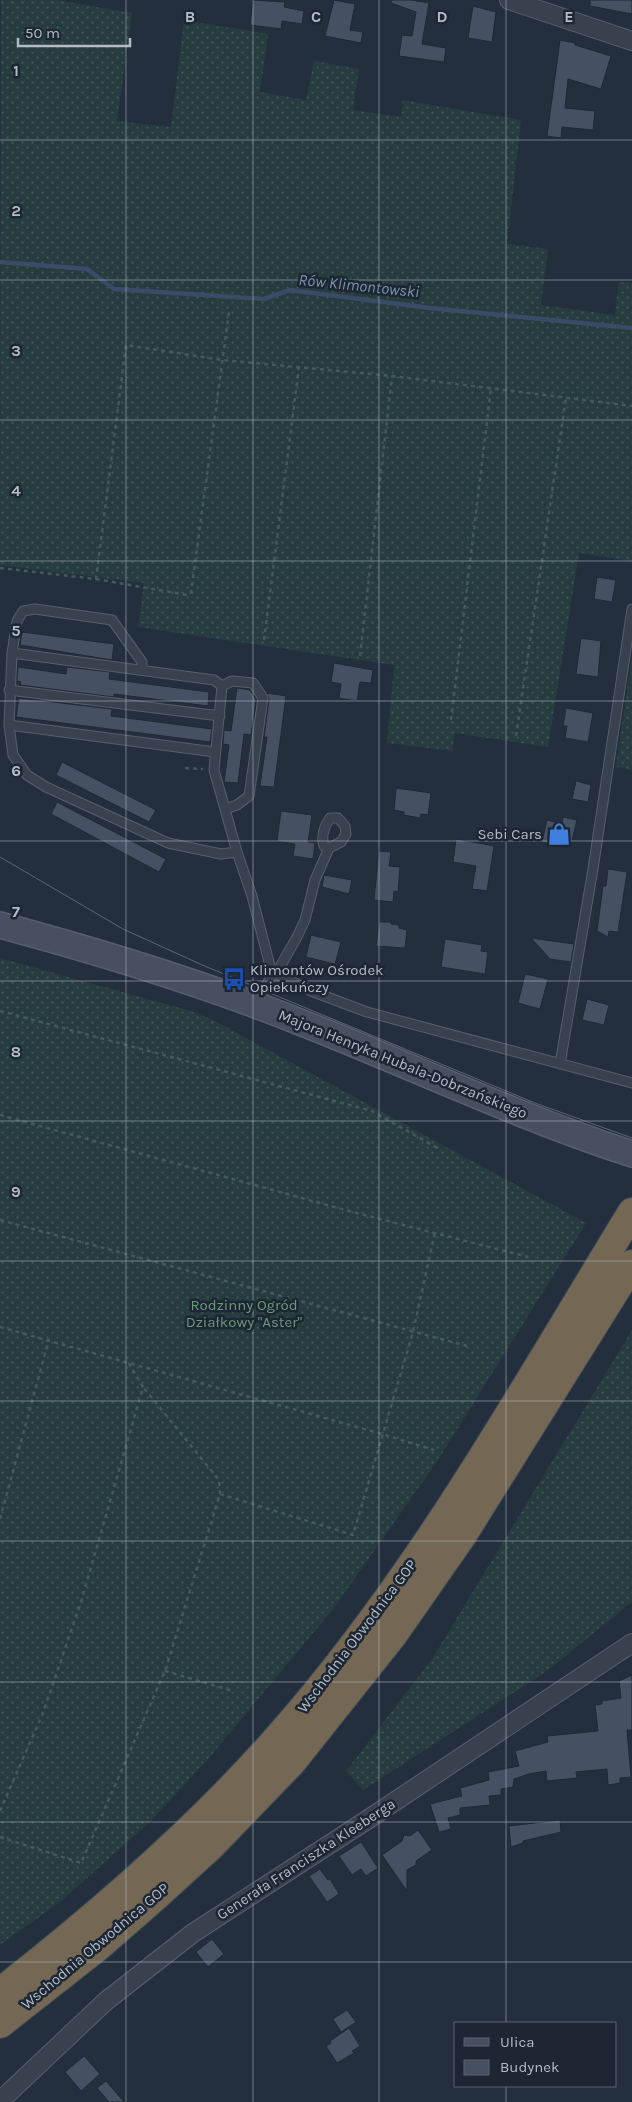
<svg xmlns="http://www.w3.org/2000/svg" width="632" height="2102" font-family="Karla,sans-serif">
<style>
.grass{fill:url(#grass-dots)}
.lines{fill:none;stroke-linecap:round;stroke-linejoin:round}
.stream{stroke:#394c67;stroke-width:4.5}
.building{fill:#455162;stroke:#1f2835}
.lane-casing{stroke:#565f6c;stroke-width:11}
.street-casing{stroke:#565f6c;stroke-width:20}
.secondary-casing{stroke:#565f6c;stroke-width:28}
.highway-casing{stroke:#434c59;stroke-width:30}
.path{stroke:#44595c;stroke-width:2.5;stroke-dasharray:4 4;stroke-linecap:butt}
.lane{stroke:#38414e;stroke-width:9}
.street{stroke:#38414e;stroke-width:18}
.secondary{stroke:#465061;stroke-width:25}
.highway{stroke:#746855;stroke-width:28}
.tram{stroke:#5a6575;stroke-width:1}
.grid{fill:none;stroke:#b4bcc9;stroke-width:1;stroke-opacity:0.55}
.labels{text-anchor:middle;stroke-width:5;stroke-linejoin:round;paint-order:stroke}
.poi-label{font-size:15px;fill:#b4bcc9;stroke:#1d2633;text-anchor:end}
.street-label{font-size:15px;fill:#b4bcc9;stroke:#1d2633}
.park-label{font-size:15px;fill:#6b9a76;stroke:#1d2633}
.water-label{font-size:16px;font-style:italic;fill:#7c92b1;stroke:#1d2633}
.grid-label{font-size:16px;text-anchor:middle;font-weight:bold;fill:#b4bcc9;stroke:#1d2633;stroke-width:5;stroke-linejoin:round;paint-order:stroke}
</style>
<defs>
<pattern id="grass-dots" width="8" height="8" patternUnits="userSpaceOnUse" patternTransform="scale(1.25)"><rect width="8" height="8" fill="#263c3f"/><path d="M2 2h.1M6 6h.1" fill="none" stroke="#435659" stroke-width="1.8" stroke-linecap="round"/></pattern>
</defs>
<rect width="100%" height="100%" fill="#242f3e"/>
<path class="grass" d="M1,0h55l76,13 -15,108 54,6 13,-107 84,14 -8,58 46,8 8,-39 45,8 -6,41 48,7 2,-17 118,20 -14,124 41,5 -7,56 74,10 4,-33 13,1v278l-53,-8 -31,194 -93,-14 -3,18 -65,-8 7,-78 -256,-38 6,-44 -144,-18z
M632,656v114l-16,-3z
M0,958l191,53 22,9 373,203 -146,234 -106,151 -125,150 -59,64 -90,80 -60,43z
M632,1330v272l-85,69 -184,119 -17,-19 86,-112z"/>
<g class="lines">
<path class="stream" d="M0,262l87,7 27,20 150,10 26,-9 140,18 202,20"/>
</g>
<path class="building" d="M253,0l32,2 -1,5 20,4 -2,13 -20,-3 -1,8 -31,-4z
M334,0l21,4 -5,26 13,2 -2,11 -36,-7z
M392,0h19l18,3 -7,41 24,4 -2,14 -45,-6 3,-21 10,1 4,-24 -25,-9z
M590,0h42v14l-42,-8z
M473,6l23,6 -4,30 -24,-4z
M560,40l15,3v2l36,11 -10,33 -33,-10 -3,29 30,3 -2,19 -31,-3 -1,11 -14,-2z
M597,577l19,3 -4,22 -18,-3z
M22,632l92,12 -2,16 -92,-15z
M581,638l20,3 -3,36 -22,-3z
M334,663l39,7 -2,13 -11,-1 -3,19 -18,-3 2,-14 -10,-2z
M18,667l48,7 1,-7 43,5 -1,7 100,13 -1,14 -94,-12v3l-94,-12 1,-3 -4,-1z
M237,688l13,2 6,9 -5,36 -7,-1 -6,49 -14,-1 5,-37 -6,-1 1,-14 7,1z
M267,693l19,3 -12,91 -14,-1 7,-49h-3l5,-38z
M19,698l93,11 -1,7 101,13 -2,13 -194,-25z
M566,708l27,5 -5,29 -23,-4 2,-12h-4z
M62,762l94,48 -7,12 -93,-47z
M576,781l15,4 -3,17 -16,-3z
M396,788l35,5 -3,22 -7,-1 -1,4 -16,-3v-3l-10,-2z
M57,802l109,57 -7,13 -108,-58z
M281,811l31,4 -4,27 7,1 -2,16 -20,-3 2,-12 -18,-3z
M563,817l14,3 -7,28 -28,-6 5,-22 15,4z
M456,839l38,7 -7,45 -15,-2 4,-23 -23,-4z
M379,851l12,1 -2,14 11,1 -2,25 -4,-1 -1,11 -19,-2z
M608,869l19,3 -9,60 -9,-1 -1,6 -11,-6 6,-45h3z
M324,875l28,5 -3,14 -27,-7z
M379,922h12v2l8,1v3l8,2 -2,18 -29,-2z
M311,935l30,7 -6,22 -29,-7z
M531,938l43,6 -3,18 -21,-3z
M445,939l37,6 -1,6 7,1 -3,22 -44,-7z
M525,974l23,5 -8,30 -22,-6z
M587,999l22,6 -5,20 -22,-5z
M632,1675v55h-5l4,47 -11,1v5l-12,2 -1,-16 -31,3 1,6 -30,3 -1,-10 -17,3 -15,5 -1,8 -12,2v6l-12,1 1,9 -30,3v7l-12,3 3,11 -12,3 -9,-28 32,-8 -2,-8 29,-8 -1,-8 31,-6 -4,-15 33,-9 -1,-6 51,-5 -3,-26 7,-1v-3l19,-3 -2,-17z
M560,1820l1,12 -38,9v2l-12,4 -2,-21z
M418,1830l14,20 -16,11v4l-9,5v21l-25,-36 20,-14 2,-6 6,1z
M361,1842l17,26 -12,8 -5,-7 -9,6 -13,-19z
M320,1869l8,11 2,-1 9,15 -12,8 -18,-26z
M212,1939l12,15 -16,13 -12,-15z
M347,2010l9,12 -15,10 -8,-13z
M349,2028l11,18 -8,5 2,2 -17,10 -11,-17 5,-3 -1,-2z
M84,2056l16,18 -19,17 -16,-19z
M106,2081l18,21h-15l-12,-14z"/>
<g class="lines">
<defs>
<path id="lane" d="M12,653l202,27 8,6 -8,84 23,82 15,44 18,70 3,6 7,-5 17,-30 8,-17 10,-40 14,-32 12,-6 5,-8 -1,-8 -7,-8h-8c-6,8 -9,19 -6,28l5,2
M142,670v-8l-30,-42 -77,-11 -12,2 -6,10 -5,32 -3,72 4,30 14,20 19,12 122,56 53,11 16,-2
M222,686l10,-5 21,2 10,15 -14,98 -12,9 -12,4
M9,690l211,26
M9,725l206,27
M257,1005l16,-33 38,19 56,21 265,71
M560,1064l33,-195 39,-260"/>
<path id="street" d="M509,0l123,41
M0,2101l106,-100 87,-68 174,-113 265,-177"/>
<path id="secondary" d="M0,925c104,28 206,59 305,99 109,43 216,94 327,130"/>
<path id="highway" d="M0,1992c100,-78 197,-162 281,-258 139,-158 242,-344 351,-522
M0,2024l99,-78 55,-48 56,-51 82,-85 101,-127 69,-99 170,-272"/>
</defs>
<use href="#lane" class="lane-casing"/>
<use href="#street" class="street-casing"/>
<use href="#secondary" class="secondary-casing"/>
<use href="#highway" class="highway-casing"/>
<path class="path" d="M0,568l96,11 30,-234 96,15 170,16 240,30
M96,579l91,16 4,-2 38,-281
M264,640l35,-273
M360,656l32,-280
M451,720l40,-332
M516,736l50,-338
M185,768l18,1
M0,1011l372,100 69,39
M0,1115l349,96 179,46
M0,1220l467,126
M0,1327l382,107 52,16
M220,1494l133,41 60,-203 22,-100
M0,1519l49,-180
M165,1671l68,20
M0,1811l43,-98 38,-111 62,-215 -15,-25
M0,1837l81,26 84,-192 55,-177 -1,-14 -76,-93"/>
<use href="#lane" class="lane"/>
<use href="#street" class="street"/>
<use href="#secondary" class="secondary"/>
<use href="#highway" class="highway"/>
<path class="tram" d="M0,857l123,72 77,35 335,139 97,35"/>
</g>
<path class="grid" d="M126,0v2102M253,0v2102M379,0v2102M506,0v2023M0,140h632M0,280h632M0,420h632M0,561h632M0,701h632M0,841h632M0,981h632M0,1121h632M0,1261h632M0,1401h632M0,1541h632M0,1682h632M0,1822h632M0,1962h632M506,2086v16"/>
<defs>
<symbol id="shop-bare" viewBox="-9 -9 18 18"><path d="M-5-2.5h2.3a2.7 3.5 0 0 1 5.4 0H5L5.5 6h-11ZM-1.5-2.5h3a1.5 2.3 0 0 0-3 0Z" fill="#3f7fe0" stroke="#1d2633" stroke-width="2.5" paint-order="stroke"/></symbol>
<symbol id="bus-bare" viewBox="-9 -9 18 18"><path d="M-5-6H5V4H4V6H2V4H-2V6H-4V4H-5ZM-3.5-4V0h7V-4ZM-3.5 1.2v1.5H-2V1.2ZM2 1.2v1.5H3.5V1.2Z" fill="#1a4fb4" stroke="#1d2633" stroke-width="2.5" paint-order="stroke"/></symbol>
</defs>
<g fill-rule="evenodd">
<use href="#shop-bare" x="543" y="818" width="32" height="32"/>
<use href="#bus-bare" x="218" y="963" width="32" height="32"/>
</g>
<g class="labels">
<g class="poi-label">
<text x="542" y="839">Sebi Cars</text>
<text x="250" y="975" text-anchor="start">Klimontów Ośrodek<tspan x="250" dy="17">Opiekuńczy</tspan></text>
</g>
<g class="street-label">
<text transform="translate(403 1064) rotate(22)" y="5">Majora Henryka Hubala-Dobrzańskiego</text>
<text transform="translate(357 1636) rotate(-53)" y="5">Wschodnia Obwodnica GOP</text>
<text transform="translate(306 1859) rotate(-33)" y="5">Generała Franciszka Kleeberga</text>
<text transform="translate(95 1946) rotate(-40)" y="5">Wschodnia Obwodnica GOP</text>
</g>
<g class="park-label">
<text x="244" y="1310">Rodzinny Ogród<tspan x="244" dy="17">Działkowy "Aster"</tspan></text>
</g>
<g class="water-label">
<text transform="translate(359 285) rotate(6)" y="6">Rów Klimontowski</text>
</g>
</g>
<g class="grid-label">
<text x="190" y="22">B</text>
<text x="316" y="22">C</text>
<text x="442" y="22">D</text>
<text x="569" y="22">E</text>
<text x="16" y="76">1</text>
<text x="16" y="216">2</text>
<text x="16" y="356">3</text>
<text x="16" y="496">4</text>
<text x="16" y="636">5</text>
<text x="16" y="776">6</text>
<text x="16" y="917">7</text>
<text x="16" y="1057">8</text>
<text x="16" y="1197">9</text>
</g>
<rect x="454" y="2022" width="162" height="65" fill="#1d2633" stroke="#59626f"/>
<rect x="464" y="2038" width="25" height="8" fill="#465061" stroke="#59626f"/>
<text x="500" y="2047" font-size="15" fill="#b4bcc9">Ulica</text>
<rect x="464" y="2060" width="25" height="15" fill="#455162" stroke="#59626f"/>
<text x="500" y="2072" font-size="15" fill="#b4bcc9">Budynek</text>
<path d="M18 38v8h112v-8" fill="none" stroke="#b4bcc9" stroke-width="2.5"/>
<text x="25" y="38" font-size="15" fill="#b4bcc9" stroke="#1d2633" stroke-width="4" paint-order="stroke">50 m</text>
</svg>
